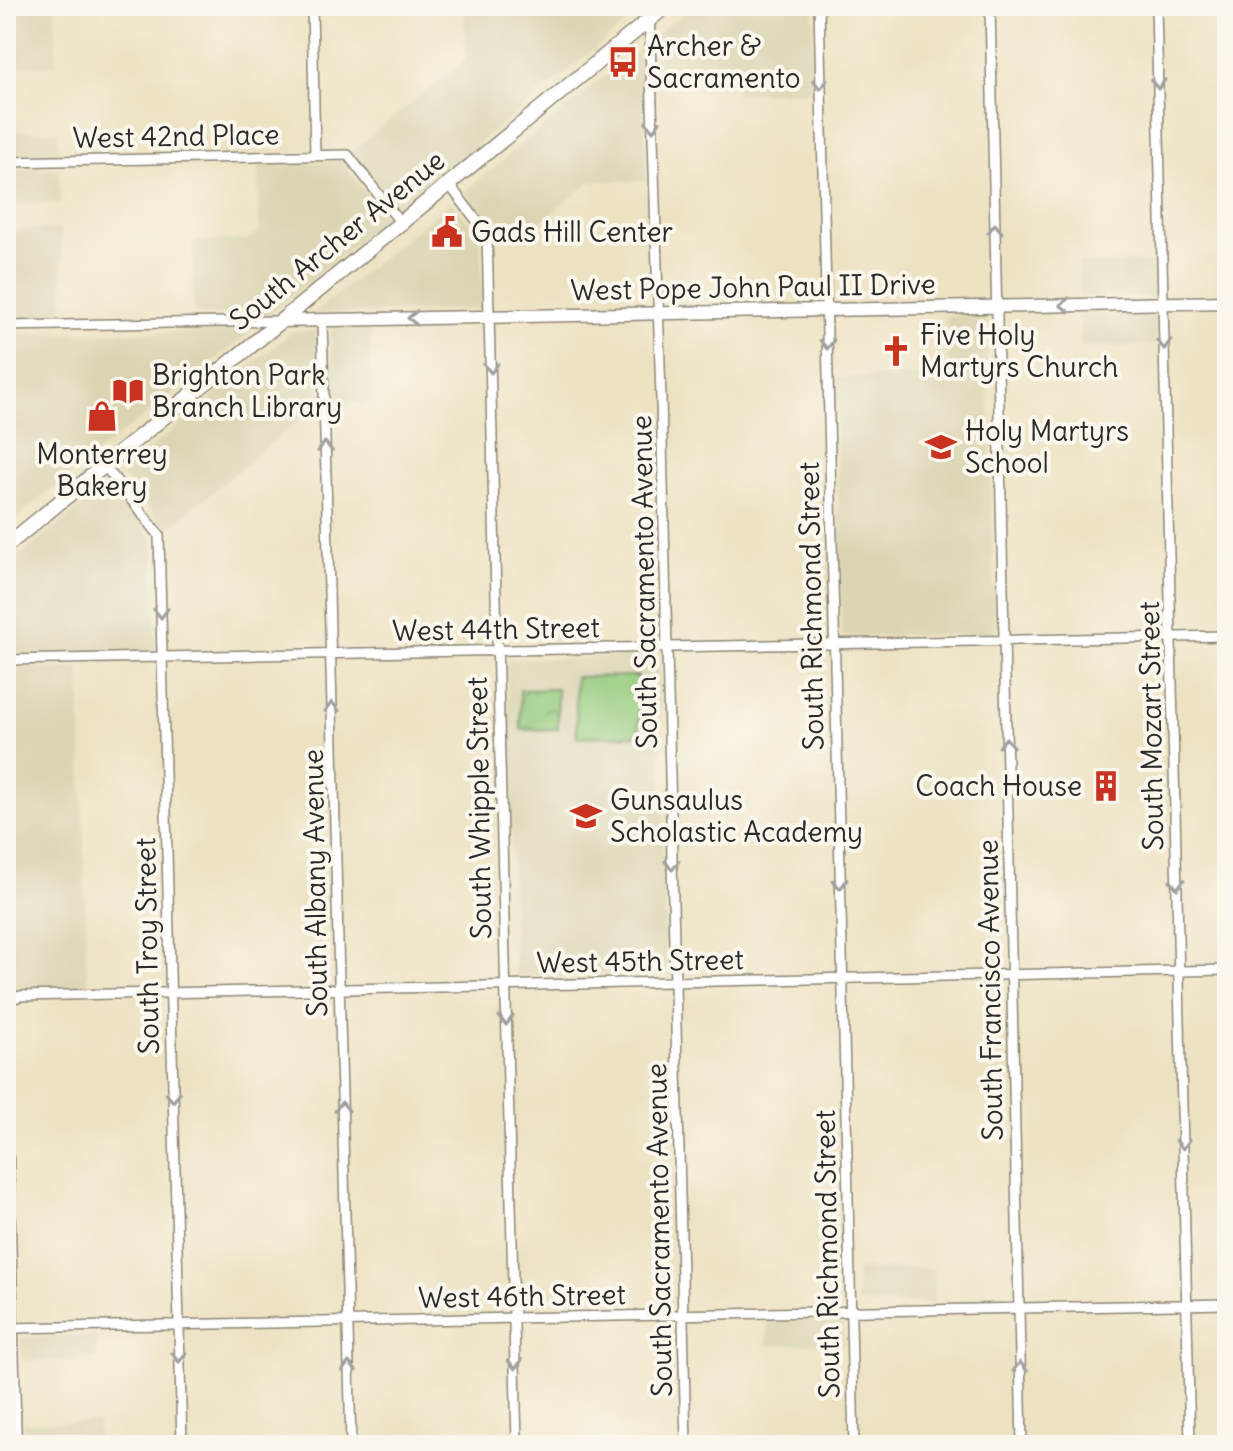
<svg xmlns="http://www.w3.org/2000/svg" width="1233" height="1451" font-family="Delius,sans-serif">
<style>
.built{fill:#dbd5b4}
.grass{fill:#93ca7c;stroke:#5f7a54;stroke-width:2}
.park{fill:url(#park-crowns);stroke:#5f7a54;stroke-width:2}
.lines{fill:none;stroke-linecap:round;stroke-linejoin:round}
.minor-casing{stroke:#8c8676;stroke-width:12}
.tertiary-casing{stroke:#8c8676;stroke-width:15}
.secondary-casing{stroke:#8c8676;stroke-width:17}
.minor{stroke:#fff;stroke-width:9}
.tertiary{stroke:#fff;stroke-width:12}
.secondary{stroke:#fff;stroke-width:14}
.oneway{stroke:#a0a0a0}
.labels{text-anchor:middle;stroke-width:8;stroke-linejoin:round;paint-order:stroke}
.poi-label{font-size:28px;fill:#2b2b2b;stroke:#fbf7ec;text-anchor:start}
.street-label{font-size:28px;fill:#2b2b2b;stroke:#fbf7ec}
</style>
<defs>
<pattern id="park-crowns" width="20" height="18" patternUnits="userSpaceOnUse" patternTransform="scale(2)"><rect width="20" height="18" fill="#93ca7c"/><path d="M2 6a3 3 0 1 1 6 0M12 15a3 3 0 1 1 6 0" fill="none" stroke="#78a466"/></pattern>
</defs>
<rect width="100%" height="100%" fill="#fbf7ec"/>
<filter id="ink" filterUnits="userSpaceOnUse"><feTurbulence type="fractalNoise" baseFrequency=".0125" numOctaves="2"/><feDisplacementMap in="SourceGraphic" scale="16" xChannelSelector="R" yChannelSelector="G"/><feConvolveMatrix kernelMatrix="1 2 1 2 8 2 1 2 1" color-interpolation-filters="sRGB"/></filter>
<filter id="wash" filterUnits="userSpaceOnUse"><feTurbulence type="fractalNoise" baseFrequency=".006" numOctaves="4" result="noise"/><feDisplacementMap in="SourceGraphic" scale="32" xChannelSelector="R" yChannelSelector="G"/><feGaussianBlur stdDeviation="1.8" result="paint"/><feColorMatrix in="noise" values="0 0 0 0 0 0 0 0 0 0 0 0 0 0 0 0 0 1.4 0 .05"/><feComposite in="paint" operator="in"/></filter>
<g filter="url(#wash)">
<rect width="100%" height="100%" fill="#ede2c2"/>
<path class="built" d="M6,6h49l1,59 -50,2z
M464,6h176v6l-242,196 -47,-56 115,-93z
M691,6h122l2,86h-79l-2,-27 -76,2 -1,-33z
M643,45l3,136h-55l-63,52 -32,1 -32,-42z
M58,131l1,22 -53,1v-22z
M341,161l45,57 -118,97 -74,-1 -2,-73 55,-1 12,-9 -1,-66z
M6,169h53l1,34 -54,2z
M451,202l30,33 1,74 -169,5z
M61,229l2,88 -57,1v-88z
M1155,262l1,34 -76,1 -1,-34z
M1156,311v34l-75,2 -1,-34z
M986,315l9,319 -153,2 -7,-258 114,-3 -2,-59z
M331,327h39l2,76 -39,1z
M316,330l3,74 -153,126 -45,-57 172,-142z
M251,331l-244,194h-1v-191z
M110,484l43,56 3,111 -150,4v-89z
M659,655l7,316 -151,5 -9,-316z
M80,668l7,319 -76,2 -5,-196v-124z
M934,1268l1,35 -77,1 -1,-34z
M843,1320l1,24 -77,1v-24z
M97,1336v23l-75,2 -1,-23z
M98,1422v23h-74l-1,-22z"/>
<path class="grass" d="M638,676l1,59 -62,2 -2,-60z"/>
<path class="park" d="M557,689l1,40 -37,1 -1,-40z"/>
</g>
<g filter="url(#ink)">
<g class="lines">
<defs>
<path id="minor" d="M312,6l3,149
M649,6l12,392 25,1047
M819,6l35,1439
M990,6l32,1439
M1156,6l34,1439
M6,162l342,-7 52,67
M448,183l39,51 30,1211
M322,320l29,1125
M6,326l273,-5
M104,465l55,70 23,910
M6,660l1221,-24
M6,1001l14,-5 1207,-26
M11,1328l1216,-24"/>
<path id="tertiary" d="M279,321l948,-19"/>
<path id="secondary" d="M6,546l660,-540
M6,1158l8,287"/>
</defs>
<use href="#minor" class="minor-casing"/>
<use href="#tertiary" class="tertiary-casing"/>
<use href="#secondary" class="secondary-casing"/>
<use href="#minor" class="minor"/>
<use href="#tertiary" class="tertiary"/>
<use href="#secondary" class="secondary"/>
</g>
<defs><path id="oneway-chevron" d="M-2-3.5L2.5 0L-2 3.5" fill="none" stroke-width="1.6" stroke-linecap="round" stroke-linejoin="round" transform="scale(2)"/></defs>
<g class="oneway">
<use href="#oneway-chevron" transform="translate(820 84) rotate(89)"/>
<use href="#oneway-chevron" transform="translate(1158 84) rotate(89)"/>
<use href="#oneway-chevron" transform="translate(653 126) rotate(88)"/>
<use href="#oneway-chevron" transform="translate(995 229) rotate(-91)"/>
<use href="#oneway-chevron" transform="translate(1065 305) rotate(179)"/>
<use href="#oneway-chevron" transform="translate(413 318) rotate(179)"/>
<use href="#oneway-chevron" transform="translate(827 344) rotate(89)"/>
<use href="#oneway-chevron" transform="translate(1164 344) rotate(89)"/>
<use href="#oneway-chevron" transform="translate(491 368) rotate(89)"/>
<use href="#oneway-chevron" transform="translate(325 447) rotate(-91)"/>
<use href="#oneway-chevron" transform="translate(161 613) rotate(89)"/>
<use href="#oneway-chevron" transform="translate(332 707) rotate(-91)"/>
<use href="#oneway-chevron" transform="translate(1006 743) rotate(-91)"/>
<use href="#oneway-chevron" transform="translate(672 865) rotate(89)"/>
<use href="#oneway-chevron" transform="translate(840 884) rotate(89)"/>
<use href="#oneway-chevron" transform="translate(1177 884) rotate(89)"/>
<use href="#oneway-chevron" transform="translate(506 1020) rotate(89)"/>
<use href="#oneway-chevron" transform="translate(173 1097) rotate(89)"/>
<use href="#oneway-chevron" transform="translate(342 1107) rotate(-91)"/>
<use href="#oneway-chevron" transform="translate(1183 1144) rotate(89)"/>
<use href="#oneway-chevron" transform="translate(179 1357) rotate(89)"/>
<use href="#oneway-chevron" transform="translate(515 1364) rotate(89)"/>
<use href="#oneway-chevron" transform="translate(349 1367) rotate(-91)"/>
<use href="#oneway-chevron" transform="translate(1020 1367) rotate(-91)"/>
</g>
</g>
<defs>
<symbol id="bus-bare" viewBox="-9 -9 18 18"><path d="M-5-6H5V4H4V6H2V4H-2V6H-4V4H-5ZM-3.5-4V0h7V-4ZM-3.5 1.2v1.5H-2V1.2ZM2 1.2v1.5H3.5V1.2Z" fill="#c8321e" stroke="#fbf7ec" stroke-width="2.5" paint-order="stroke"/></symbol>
<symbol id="civic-bare" viewBox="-9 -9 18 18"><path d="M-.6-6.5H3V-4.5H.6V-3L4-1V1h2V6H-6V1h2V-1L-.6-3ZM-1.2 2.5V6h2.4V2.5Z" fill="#c8321e" stroke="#fbf7ec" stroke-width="2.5" paint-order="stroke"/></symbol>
<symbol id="church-bare" viewBox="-9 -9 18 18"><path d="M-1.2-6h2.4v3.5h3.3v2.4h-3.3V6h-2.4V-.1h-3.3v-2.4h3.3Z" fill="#c8321e" stroke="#fbf7ec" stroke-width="2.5" paint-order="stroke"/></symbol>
<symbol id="library-bare" viewBox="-9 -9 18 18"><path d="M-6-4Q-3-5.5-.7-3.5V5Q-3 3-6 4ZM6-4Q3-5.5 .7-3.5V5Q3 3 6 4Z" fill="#c8321e" stroke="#fbf7ec" stroke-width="2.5" paint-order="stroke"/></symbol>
<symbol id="shop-bare" viewBox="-9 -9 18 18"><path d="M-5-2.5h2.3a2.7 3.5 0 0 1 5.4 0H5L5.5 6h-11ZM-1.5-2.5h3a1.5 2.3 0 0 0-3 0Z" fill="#c8321e" stroke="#fbf7ec" stroke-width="2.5" paint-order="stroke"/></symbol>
<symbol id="school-bare" viewBox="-9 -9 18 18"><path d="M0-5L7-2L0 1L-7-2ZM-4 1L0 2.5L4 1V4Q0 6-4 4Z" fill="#c8321e" stroke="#fbf7ec" stroke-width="2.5" paint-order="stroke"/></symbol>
<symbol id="building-bare" viewBox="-9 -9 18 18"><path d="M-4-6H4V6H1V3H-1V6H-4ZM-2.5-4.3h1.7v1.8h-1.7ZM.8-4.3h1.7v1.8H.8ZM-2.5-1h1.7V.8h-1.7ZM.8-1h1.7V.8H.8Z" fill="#c8321e" stroke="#fbf7ec" stroke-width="2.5" paint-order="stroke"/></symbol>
</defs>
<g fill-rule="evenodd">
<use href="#bus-bare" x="601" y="40" width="44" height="44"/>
<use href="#civic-bare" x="425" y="210" width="44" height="44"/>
<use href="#church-bare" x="874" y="329" width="44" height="44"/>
<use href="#library-bare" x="106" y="369" width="44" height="44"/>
<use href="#shop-bare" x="80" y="394" width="44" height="44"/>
<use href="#school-bare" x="919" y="425" width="44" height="44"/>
<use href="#building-bare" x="1084" y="764" width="44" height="44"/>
<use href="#school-bare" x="564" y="794" width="44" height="44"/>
</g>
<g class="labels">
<g class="poi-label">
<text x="647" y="56">Archer &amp;<tspan x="647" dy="32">Sacramento</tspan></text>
<text x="471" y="242">Gads Hill Center</text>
<text x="920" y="345">Five Holy<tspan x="920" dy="32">Martyrs Church</tspan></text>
<text x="152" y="385">Brighton Park<tspan x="152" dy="32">Branch Library</tspan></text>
<text x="965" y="441">Holy Martyrs<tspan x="965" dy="32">School</tspan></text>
<text x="102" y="464" text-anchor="middle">Monterrey<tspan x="102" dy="32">Bakery</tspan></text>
<text x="1082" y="796" text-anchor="end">Coach House</text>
<text x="610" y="810">Gunsaulus<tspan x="610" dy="32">Scholastic Academy</tspan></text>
</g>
<g class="street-label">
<text transform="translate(176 136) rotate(-1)" y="10">West 42nd Place</text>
<text transform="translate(337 240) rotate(-39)" y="10">South Archer Avenue</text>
<text transform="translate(753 287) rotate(-1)" y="10">West Pope John Paul II Drive</text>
<text transform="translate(644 582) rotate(-91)" y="10">South Sacramento Avenue</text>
<text transform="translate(811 606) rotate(-91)" y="10">South Richmond Street</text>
<text transform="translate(496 629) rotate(-1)" y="10">West 44th Street</text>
<text transform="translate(1151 726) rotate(-91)" y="10">South Mozart Street</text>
<text transform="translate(479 808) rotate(-91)" y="10">South Whipple Street</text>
<text transform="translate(315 883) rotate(-91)" y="10">South Albany Avenue</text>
<text transform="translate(147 946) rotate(-91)" y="10">South Troy Street</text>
<text transform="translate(640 961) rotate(-1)" y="10">West 45th Street</text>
<text transform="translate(990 990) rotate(-91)" y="10">South Francisco Avenue</text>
<text transform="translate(659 1230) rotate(-91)" y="10">South Sacramento Avenue</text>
<text transform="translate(827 1254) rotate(-91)" y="10">South Richmond Street</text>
<text transform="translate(522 1296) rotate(-1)" y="10">West 46th Street</text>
</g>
</g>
<rect width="1233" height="1451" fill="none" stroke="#fbf7ec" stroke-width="32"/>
</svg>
